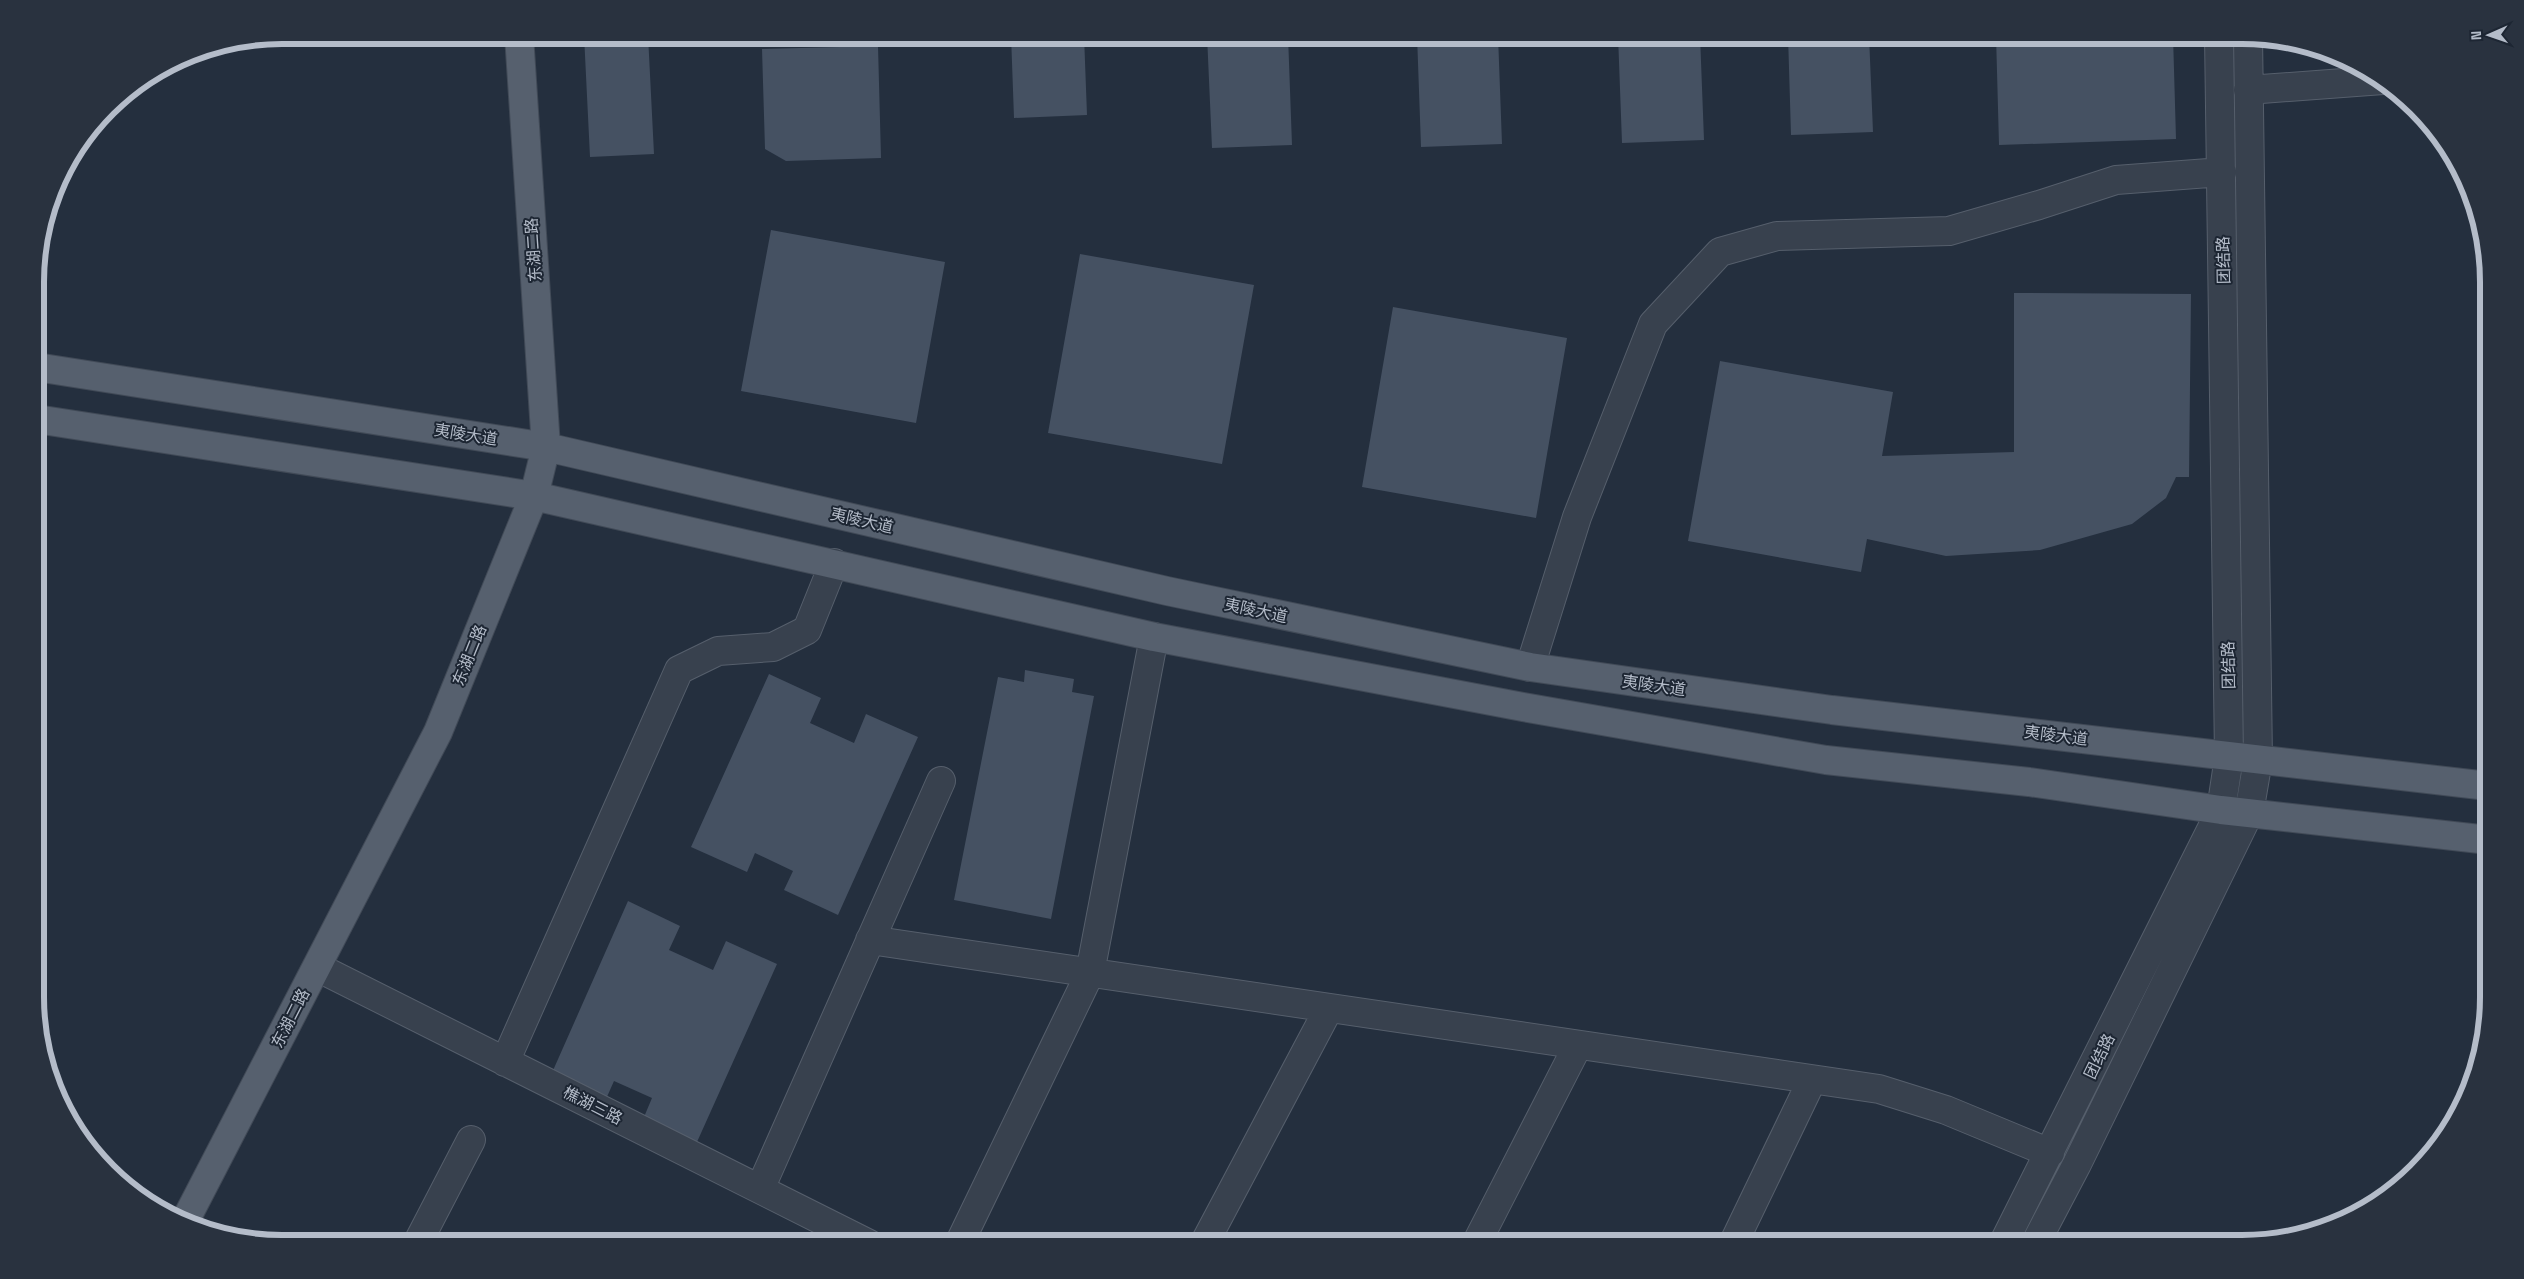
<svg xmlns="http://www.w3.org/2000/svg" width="2524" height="1279" font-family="'Space Grotesk','Noto Sans SC',sans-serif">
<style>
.building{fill:#455162}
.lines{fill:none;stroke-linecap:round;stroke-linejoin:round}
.minor-casing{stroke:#565f6c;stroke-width:30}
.major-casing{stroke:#414a57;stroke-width:30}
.minor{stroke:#38414e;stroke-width:28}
.major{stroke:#56606e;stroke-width:28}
.labels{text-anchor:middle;stroke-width:4;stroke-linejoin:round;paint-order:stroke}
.street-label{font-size:16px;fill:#b4bcc9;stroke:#1d2633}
.rim{fill:none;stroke:#b4bcc9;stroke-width:6}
</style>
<rect width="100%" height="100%" fill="#242f3e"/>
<path class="building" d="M584,35h64l6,119 -64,3z
M1011,35h73l3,80 -73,3z
M1207,35h81l4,110 -80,3z
M1417,35h81l4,109 -81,3z
M1618,35h82l4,105 -82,3z
M1788,35h81l4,97 -82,3z
M1996,35h177l3,104 -177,6z
M878,46l3,112 -95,3 -21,-12 -3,-100z
M771,230l174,32 -29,161 -175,-32z
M1080,254l174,31 -32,179 -174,-31z
M2014,293l177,1 -2,183h-13l-10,21 -34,26 -92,26 -94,6 -79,-17 -6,33 -173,-31 32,-180 173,31 -11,64 132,-4z
M1393,307l174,31 -31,180 -174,-31z
M1025,670l49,9 -2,13 22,4 -43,223 -97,-19 44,-223 26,5z
M769,674l52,24 -11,25 44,20 12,-29 52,23 -80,178 -54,-25 9,-19 -38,-18 -8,19 -56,-25z
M628,901l52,25 -11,24 44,20 13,-29 51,23 -80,178 -53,-25 8,-19 -38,-17 -8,18 -55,-24z"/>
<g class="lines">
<defs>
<path id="minor" d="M2248,90l135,-10
M1530,667l47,-150 76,-193 67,-72 57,-16 172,-5 90,-26 77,-25 106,-8
M870,940l1009,149 67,21 104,43
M317,967l552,277
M505,1062l174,-392 39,-19 55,-4 34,-17 27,-67
M760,1189l181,-408
M417,1244l54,-104
M959,1244l131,-271 64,-336
M1204,1244l125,-236
M1476,1244l102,-199
M1733,1244l79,-164
M2003,1244l218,-434 8,-53 -10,-722
M2035,1244l42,-80 172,-351 9,-53 -10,-724"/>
<path id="major" d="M36,367l510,80 621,144 363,76 302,43 656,76
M36,419l498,77 620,141 369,70 303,53 203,22 192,28 268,30
M184,1223l254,-491 96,-236 12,-49 -27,-412"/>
</defs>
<use href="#minor" class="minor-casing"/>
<use href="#major" class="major-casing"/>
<use href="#minor" class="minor"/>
<use href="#major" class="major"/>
</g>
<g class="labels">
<g class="street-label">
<text transform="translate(533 250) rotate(-94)" y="6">东湖二路</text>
<text transform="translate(2223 260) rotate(-91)" y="6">团结路</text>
<text transform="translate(466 434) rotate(9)" y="6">夷陵大道</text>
<text transform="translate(862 520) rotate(13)" y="6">夷陵大道</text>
<text transform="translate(1256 610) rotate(12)" y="6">夷陵大道</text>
<text transform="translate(469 655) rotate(-68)" y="6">东湖二路</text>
<text transform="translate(2228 665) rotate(-91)" y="6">团结路</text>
<text transform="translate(1654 685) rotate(8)" y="6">夷陵大道</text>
<text transform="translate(2056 735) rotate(7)" y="6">夷陵大道</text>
<text transform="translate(290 1018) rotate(-63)" y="6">东湖二路</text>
<text transform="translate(2099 1056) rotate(-64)" y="6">团结路</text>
<text transform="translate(593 1105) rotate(27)" y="6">樵湖三路</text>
</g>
</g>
<path d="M0 0H2524V1279H0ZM282 44H2242A238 238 0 0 1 2480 282V997A238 238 0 0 1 2242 1235H282A238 238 0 0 1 44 997V282A238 238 0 0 1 282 44Z" fill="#29323f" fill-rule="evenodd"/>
<path class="rim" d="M282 44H2242A238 238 0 0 1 2480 282V997A238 238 0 0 1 2242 1235H282A238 238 0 0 1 44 997V282A238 238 0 0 1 282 44Z"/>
<g transform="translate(2489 35) rotate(268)" stroke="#1d2633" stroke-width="4" paint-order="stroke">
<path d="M0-4L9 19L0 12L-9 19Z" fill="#b4bcc9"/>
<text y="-8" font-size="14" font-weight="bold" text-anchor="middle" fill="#b4bcc9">N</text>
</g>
</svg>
